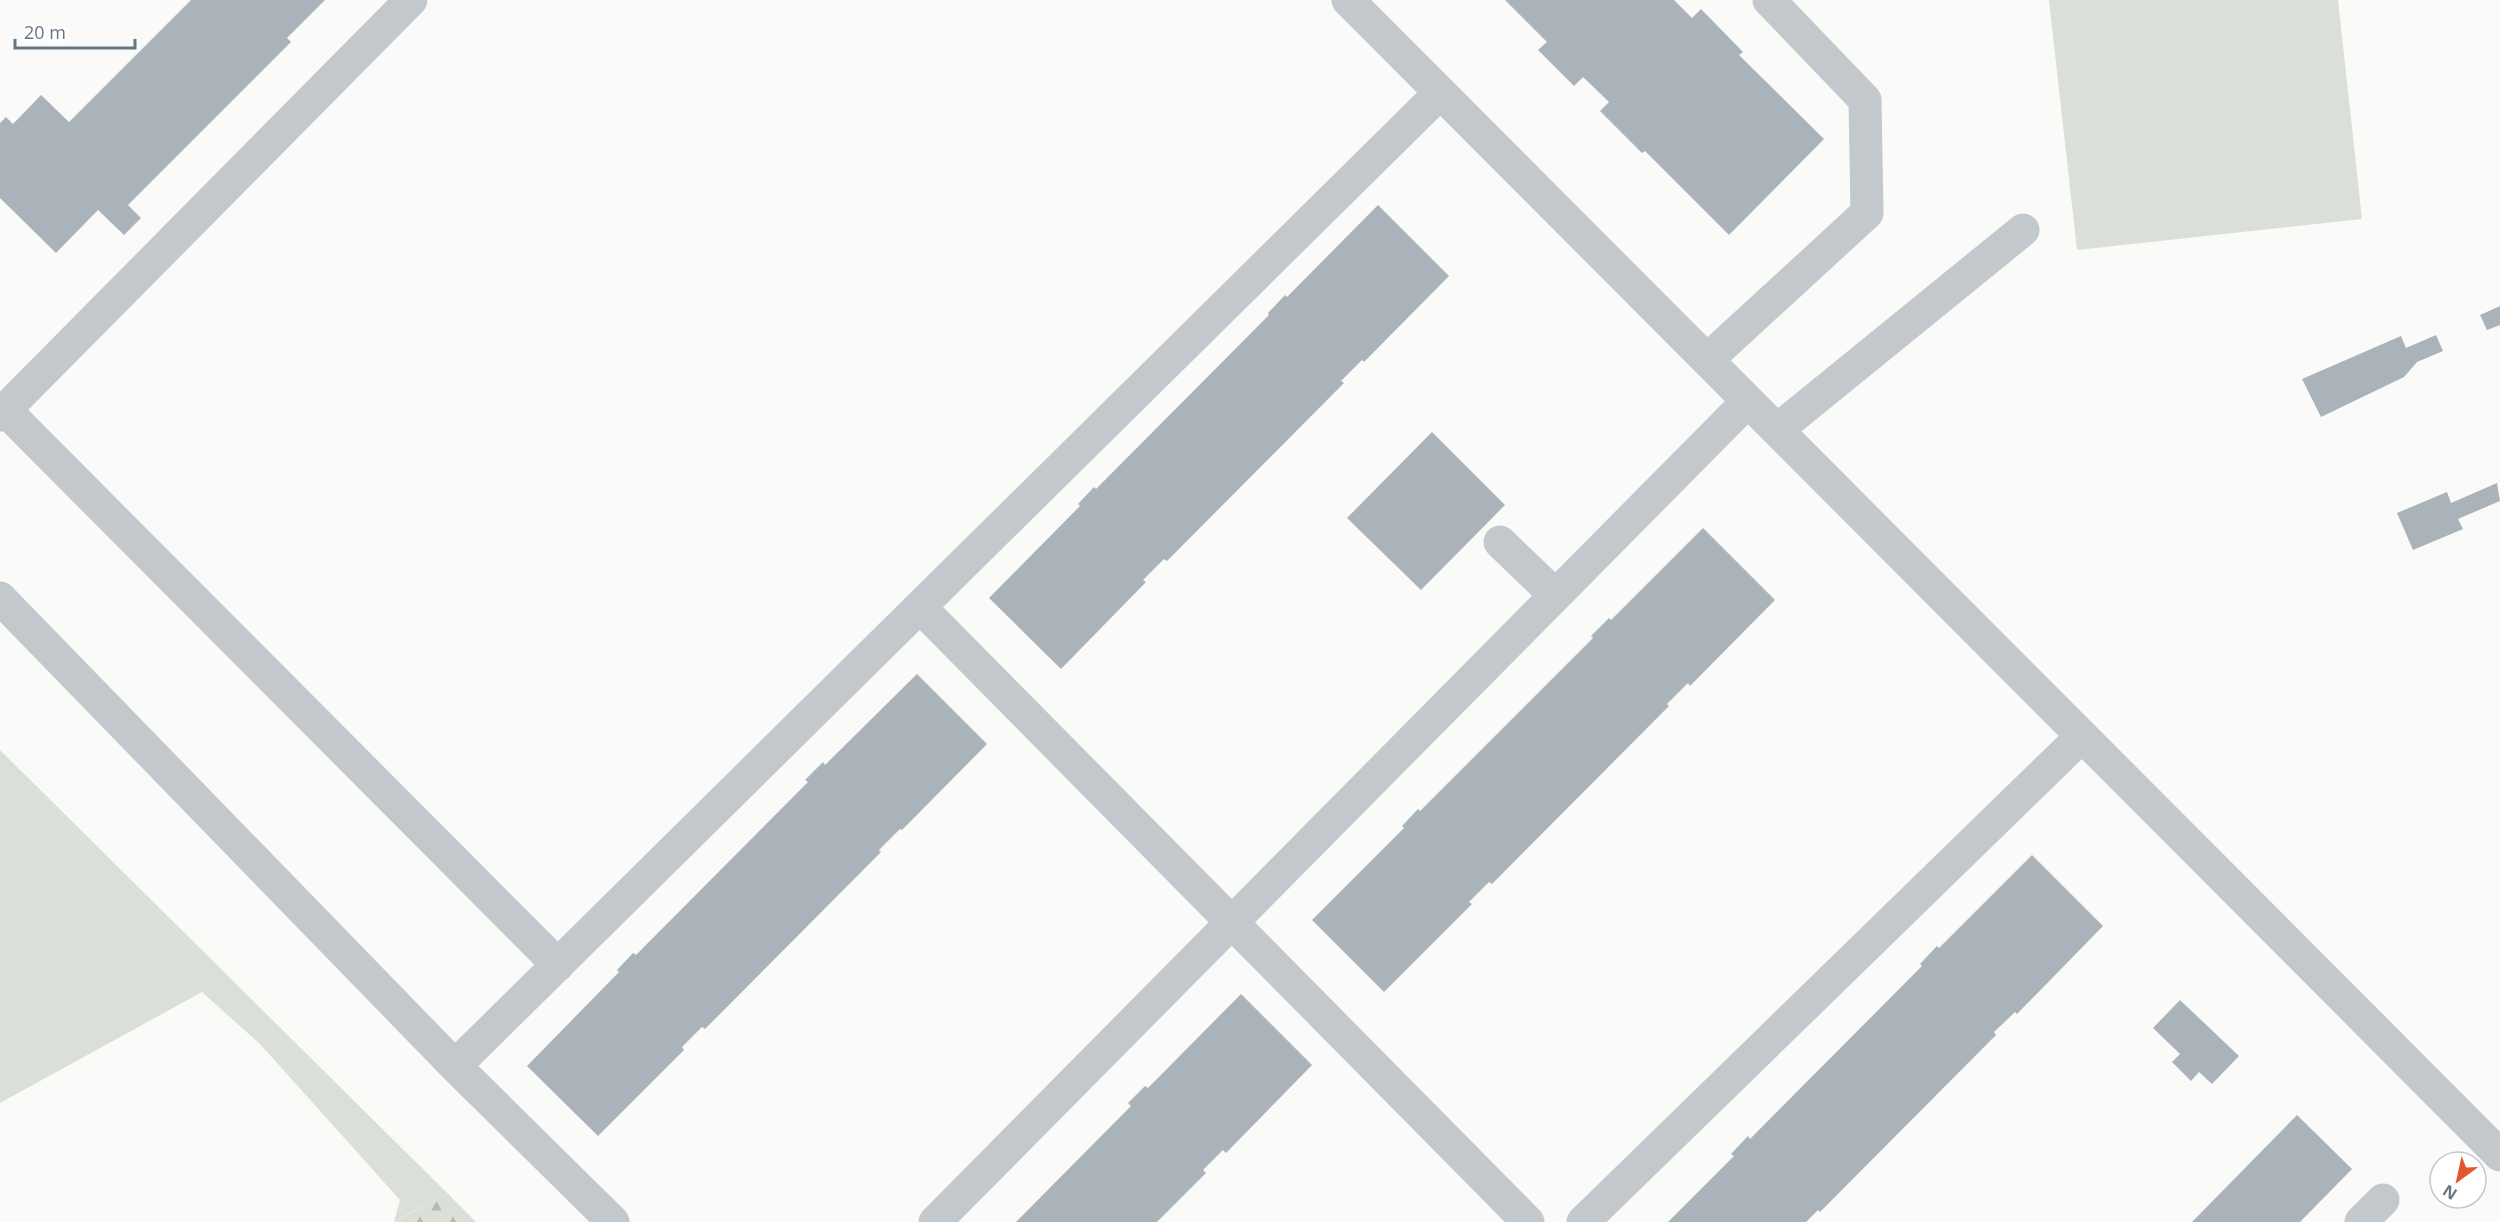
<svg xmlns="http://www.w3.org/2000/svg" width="2500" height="1222" font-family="'Open Sans',sans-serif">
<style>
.green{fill:#dadfd7}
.forest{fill:url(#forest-firs)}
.building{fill:#aab3b9}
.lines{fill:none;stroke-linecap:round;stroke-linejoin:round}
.minor{stroke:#c3c8cc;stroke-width:33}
</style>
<defs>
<pattern id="forest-firs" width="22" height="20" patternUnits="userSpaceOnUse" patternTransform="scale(1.5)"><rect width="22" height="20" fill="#dadfd7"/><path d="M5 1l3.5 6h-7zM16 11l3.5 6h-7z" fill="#b4b9b4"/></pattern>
</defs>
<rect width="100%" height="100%" fill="#fafaf8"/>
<path class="green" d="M2049,0h289l24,219 -285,31z
M0,750l447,443 -53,29 6,-22 -140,-156 -58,-52 -202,111z"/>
<path class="forest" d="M447,1193l29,29h-81z"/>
<path class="building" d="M191,0h134l-38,38 4,4 -163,163 13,13 -17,17 -26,-25 -42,43 -56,-55v-75l6,-6 7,7 28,-29 28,27z
M1505,0h169l18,18 9,-9 42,43 -4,3 85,84 -95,96 -84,-84 -3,2 -42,-42 9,-9 -26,-25 -9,9 -36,-36 9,-8z
M1378,205l71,71 -85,86 -2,-2 -21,21 3,2 -177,178 -3,-2 -21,21 3,2 -85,87 -72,-71 91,-92 -2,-2 16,-17 2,2 173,-174 -1,-2 17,-18 2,2z
M2500,306v19l-13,5 -7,-15z
M2436,335l7,16 -26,11 -13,15 -83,40 -19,-38 99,-43 5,12z
M1432,432l73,73 -84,85 -74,-72z
M2497,483l3,18 -42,18 5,10 -50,21 -16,-37 50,-21 4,11z
M1703,528l72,72 -85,86 -2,-3 -21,21 2,2 -177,178 -3,-2 -20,20 3,2 -88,88 -72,-72 92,-92 -2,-2 16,-17 2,2 173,-173 -2,-2 18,-18 2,2z
M917,674l70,70 -85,86 -2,-1 -21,21 2,2 -176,177 -3,-2 -20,20 2,3 -86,86 -71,-70 92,-94 -2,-2 16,-17 3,2 172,-173 -3,-2 18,-18 2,3z
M2032,855l71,71 -86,88 -2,-2 -21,20 2,3 -176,177 -2,-2 -12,12h-138l66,-66 -3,-2 17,-18 2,3 172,-173 -2,-2 17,-18 2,2z
M1241,994l71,71 -86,88 -3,-3 -20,20 3,3 -49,49h-141l115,-116 -3,-3 17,-17 3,2z
M2180,1000l59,56 -27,28 -13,-12 -8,9 -19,-19 8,-8 -27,-26z
M2297,1115l55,54 -52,53h-108z"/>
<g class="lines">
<path class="minor" d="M1348,0l1152,1155
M1707,360l160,-147 -2,-113 -96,-100
M5,410l553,555
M0,415l411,-415
M1777,430l246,-200
M1500,542l55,53
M0,598l455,468 985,-973
M920,607l608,615
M455,1066l158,156
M935,1222l813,-821
M1583,1222l499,-486
M2361,1222l22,-22"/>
</g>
<g transform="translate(2458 1180) rotate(213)"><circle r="28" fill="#ffffff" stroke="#c1c8cd" stroke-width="1.5"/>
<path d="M0-4.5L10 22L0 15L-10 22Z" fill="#e4572e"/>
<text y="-9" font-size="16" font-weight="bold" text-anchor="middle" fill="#657683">N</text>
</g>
<path d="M15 39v9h120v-9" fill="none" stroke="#657683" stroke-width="3"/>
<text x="24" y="39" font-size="18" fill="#657683" stroke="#ffffff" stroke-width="4.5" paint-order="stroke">20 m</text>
</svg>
